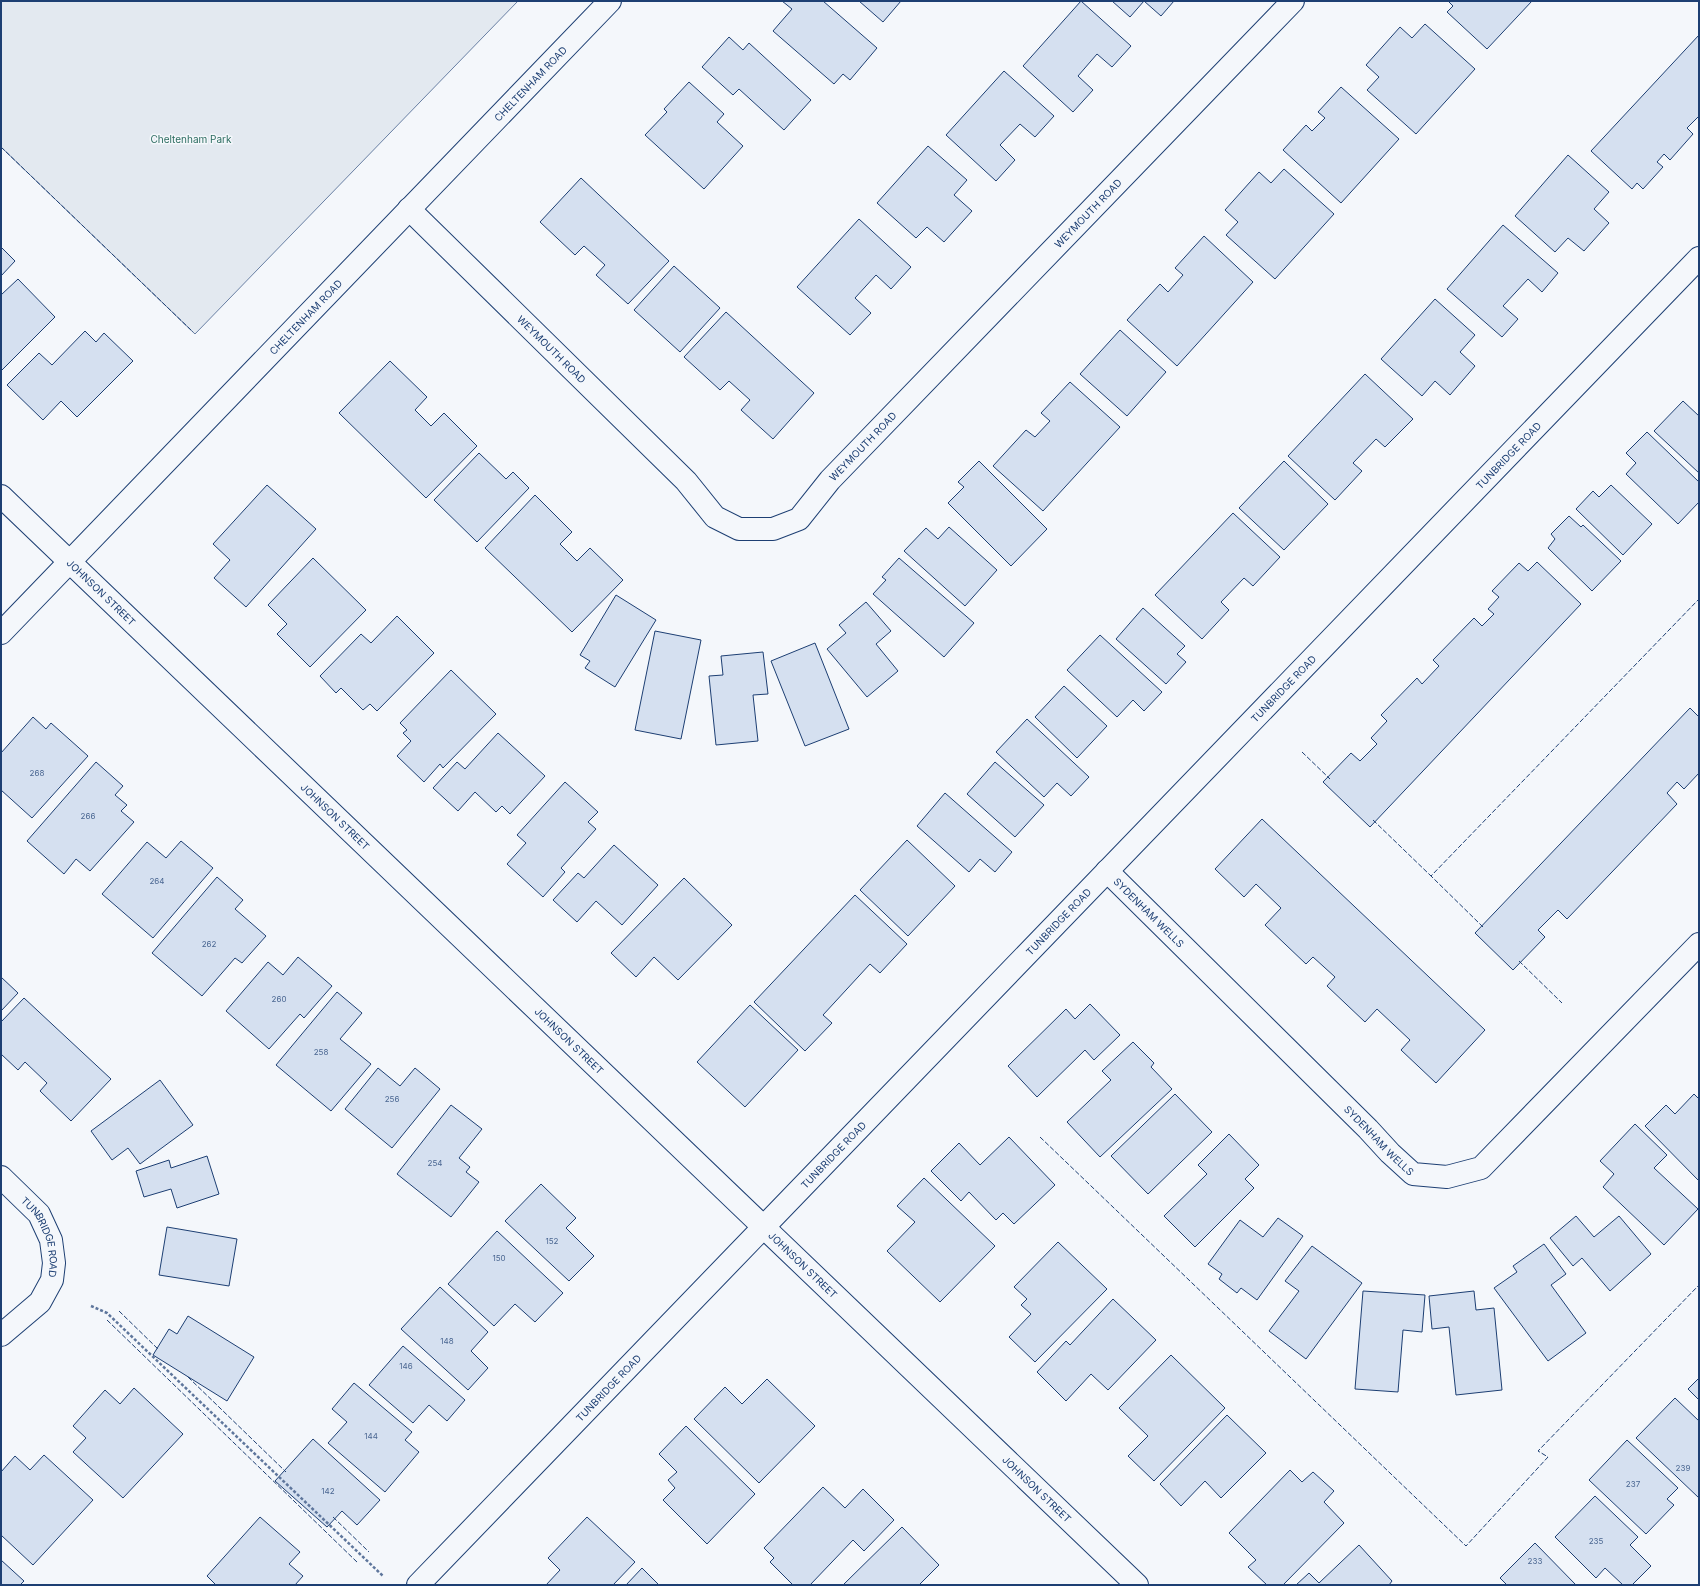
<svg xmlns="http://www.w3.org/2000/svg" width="1700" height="1586" font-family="Inter,sans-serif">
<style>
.green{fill:#e3e9f0;stroke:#687fa3}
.building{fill:#d5e0f0;stroke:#1d3f73}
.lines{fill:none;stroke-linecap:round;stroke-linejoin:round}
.minor-casing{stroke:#1d3f73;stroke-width:24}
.path{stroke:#5e769c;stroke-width:2.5;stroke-dasharray:3 2;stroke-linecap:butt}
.minor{stroke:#f4f7fb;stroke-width:22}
.fence{stroke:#1d3f73;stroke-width:1;stroke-dasharray:5 2;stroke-linecap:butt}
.labels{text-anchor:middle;stroke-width:3;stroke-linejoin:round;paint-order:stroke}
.number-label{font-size:8px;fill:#4b6792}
.street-label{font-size:10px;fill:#1d3f73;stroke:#f4f7fb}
.park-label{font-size:10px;fill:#2c6c60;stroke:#f4f7fb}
</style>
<rect width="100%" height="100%" fill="#f4f7fb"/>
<path class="green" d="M1,1h517l-323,333 -194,-187z"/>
<path class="building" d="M782,1h41l54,47 -27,32 -7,-6 -9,10 -61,-53 19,-22z
M859,1h42l-18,21z
M1081,1l50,45 -19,21 -15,-13 -19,22 15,14 -20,22 -50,-46z
M1112,1h62l-13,15 -17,-15 -14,16z
M1448,1h84l-45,48 -40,-37 6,-6z
M1425,24l50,45 -59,65 -49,-44 12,-13 -13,-12 34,-38 12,11z
M1699,35v83l-1,-1 -11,11 6,6 -23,26 -6,-6 -7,8 6,5 -20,22 -6,-6 -5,6 -41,-38z
M729,37l14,13 6,-7 62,57 -27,30 -45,-41 -6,6 -31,-28z
M1004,71l50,45 -19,21 -15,-13 -20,21 15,15 -19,21 -50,-46z
M689,82l35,32 -7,8 26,24 -39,43 -59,-54 22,-23 -3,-3z
M1341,87l58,52 -58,64 -58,-53 23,-25 6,6 13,-13 -7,-6z
M928,146l39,34 -13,15 18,16 -28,31 -17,-15 -11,11 -39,-35z
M1568,155l41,37 -15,17 15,14 -25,28 -16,-13 -13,14 -40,-36z
M1284,169l50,45 -59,65 -49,-44 12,-13 -13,-12 34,-38 12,11z
M581,178l88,83 -41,43 -32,-29 9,-10 -21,-19 -9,9 -35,-33z
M859,219l52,48 -20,22 -15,-14 -21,23 16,15 -21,22 -53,-48z
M1503,225l55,48 -16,19 -14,-13 -25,27 15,13 -16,18 -55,-48z
M1204,236l49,46 -76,84 -50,-46 33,-36 8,8 15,-17 -8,-7z
M1,247l14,14 -14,15z
M674,266l46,42 -40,44 -46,-42z
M18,279l37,38 -54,54v-76z
M1435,299l40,36 -15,17 15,14 -25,29 -15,-14 -13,15 -41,-37z
M726,312l88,81 -41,46 -32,-29 9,-10 -21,-19 -9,9 -36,-33z
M1120,330l46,42 -39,44 -47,-42z
M85,331l11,11 8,-9 29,28 -56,56 -16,-16 -18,19 -36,-35 32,-32 13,12z
M390,361l37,36 -12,13 16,16 13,-13 33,33 -51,52 -87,-85z
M1365,374l48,45 -28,28 -9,-8 -23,24 9,8 -27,29 -47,-44z
M1070,382l50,45 -77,84 -50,-45 33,-36 9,7 15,-16 -9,-8z
M1683,401l16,15v57l-45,-42z
M1647,432l52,50v20l-21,22 -52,-50 10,-11 -10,-10z
M479,453l27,26 7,-7 16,16 -52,54 -43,-42z
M979,461l68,68 -36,37 -63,-63 16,-16 -6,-5z
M1284,461l44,43 -44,46 -45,-42z
M267,485l49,44 -70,78 -32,-29 16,-18 -17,-16z
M1611,485l41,39 -29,31 -47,-46 17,-18 6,6z
M535,495l37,37 -12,12 17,17 13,-13 33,32 -51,52 -87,-84z
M1233,513l47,44 -27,29 -9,-8 -23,24 8,8 -27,29 -47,-44z
M1569,516l12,11 2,-2 38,36 -29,30 -44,-43 7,-9 -4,-5z
M949,527l48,43 -32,36 -61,-55 22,-23 12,11z
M313,558l53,52 -56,57 -33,-33 10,-10 -19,-19z
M899,558l75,65 -30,34 -71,-63 13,-14 -4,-3z
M1537,562l44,42 -211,223 -47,-45 28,-29 9,8 17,-17 -6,-6 16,-17 -6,-6 36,-37 5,6 17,-18 -6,-6 41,-42 8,8 12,-12 -6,-5 11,-12 -7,-6 27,-28 9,8z
M616,595l40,25 -41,67 -30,-19 5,-7 -10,-6z
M866,602l25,29 -15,13 22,27 -31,26 -40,-48 19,-16 -7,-8z
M1143,608l42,38 -8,8 9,8 -20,22 -50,-45z
M397,616l37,37 -57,58 -7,-7 -7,6 -22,-22 -5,5 -16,-17 41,-42 10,9z
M655,631l46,9 -20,99 -46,-9z
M1100,635l62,57 -18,19 -11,-11 -16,17 -50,-47z
M815,643l34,86 -44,17 -34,-85z
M763,652l5,42 -15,1 5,46 -42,4 -7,-69 14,-1 -2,-19z
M451,670l45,44 -53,54 -3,-4 -16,18 -27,-26 14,-15 -8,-8 4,-3 -7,-7z
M1064,686l43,40 -30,32 -42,-41z
M1690,708l9,9v56l-15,16 -7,-7 -10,11 10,11 -110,115 -9,-9 -20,20 7,7 -32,33 -38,-37z
M33,717l13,12 5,-6 37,33 -56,62 -31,-28v-37z
M1027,719l62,58 -18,19 -14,-13 -13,14 -48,-45z
M498,733l47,43 -35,38 -8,-8 -6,6 -21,-20 -17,19 -25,-23 24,-26 8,7z
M96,762l27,24 -8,9 12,10 -6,6 13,11 -44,49 -14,-12 -12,15 -37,-33z
M995,762l49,43 -29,32 -48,-43z
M565,782l33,30 -10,10 8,7 -35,39 4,4 -22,25 -36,-33 19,-21 -9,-8z
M945,793l67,59 -17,20 -15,-13 -11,13 -52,-46z
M1262,819l223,211 -49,53 -35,-33 9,-10 -33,-31 -12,13 -38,-36 8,-9 -22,-20 -7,7 -41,-39 16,-17 -25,-24 -12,13 -29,-28z
M907,840l48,46 -47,50 -48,-46z
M181,841l32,27 -60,70 -51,-44 45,-52 19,16z
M614,845l44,40 -36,40 -26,-24 -19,21 -24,-22 25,-27 6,5z
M217,877l26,23 -8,9 31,27 -24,27 -7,-5 -33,38 -50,-43z
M684,878l48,47 -54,55 -24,-23 -18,20 -25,-24z
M855,895l52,49 -27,29 -10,-9 -47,51 9,8 -27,28 -51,-49z
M298,957l34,29 -28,32 -4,-4 -31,35 -43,-38 42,-49 15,13z
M1,977l17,16 -17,18z
M337,992l25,21 -22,26 31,25 -40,47 -55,-46z
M24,998l87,81 -40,42 -31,-30 7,-8 -22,-21 -7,8 -17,-16v-32z
M1090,1004l30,31 -26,25 -9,-10 -48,47 -29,-31 58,-57 9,10z
M750,1005l48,45 -53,57 -48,-45z
M1133,1042l21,21 -3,4 21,22 -72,68 -33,-35 44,-42 -9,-9z
M378,1068l22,18 15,-18 25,21 -48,59 -47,-39z
M160,1080l33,45 -53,39 -12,-16 -16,12 -21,-29z
M1175,1094l37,38 -64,62 -37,-38z
M1694,1094l5,5v82l-54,-55 21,-21 9,9z
M451,1105l31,24 -23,29 11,9 -4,5 13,10 -28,35 -54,-43z
M1635,1124l32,31 -13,13 44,41 -34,36 -61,-58 11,-13 -14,-13z
M1229,1134l30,31 -14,14 9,9 -59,59 -31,-31 43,-42 -9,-9z
M1009,1137l46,48 -41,39 -11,-11 -7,7 -27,-28 -8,9 -30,-30 28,-28 21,22z
M207,1156l12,38 -42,14 -6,-19 -27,8 -8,-26 33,-11 2,8z
M924,1178l71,68 -55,56 -53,-51 28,-29 -18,-16z
M541,1184l35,34 -10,10 28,28 -25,25 -64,-60z
M1576,1216l18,21 25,-21 32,38 -41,37 -28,-33 -9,8 -23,-28z
M1278,1218l25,18 -46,64 -16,-12 -4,5 -18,-14 3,-5 -14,-10 32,-44 23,17z
M167,1227l70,12 -8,47 -70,-11z
M497,1231l66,62 -28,29 -20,-18 -21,22 -46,-42z
M1058,1242l49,47 -72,73 -26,-25 22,-23 -10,-9 6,-6 -13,-12z
M1544,1244l22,30 -15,11 35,48 -38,28 -54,-73 23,-16 -4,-6z
M1312,1246l50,37 -56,76 -37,-28 30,-40 -14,-10z
M440,1287l48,45 -17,19 17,17 -20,22 -67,-61z
M1363,1291l62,4 -3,37 -19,-2 -5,62 -43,-3z
M1474,1291l2,19 18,-2 8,82 -46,5 -7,-68 -17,2 -3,-33z
M1113,1299l43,41 -48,50 -17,-16 -25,27 -29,-29 29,-31 4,4z
M188,1316l66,41 -27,44 -74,-46 16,-26 8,5z
M403,1346l62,54 -18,21 -18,-16 -16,18 -44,-38z
M1171,1355l54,53 -71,73 -26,-25 20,-20 -29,-28z
M1699,1378v22l-11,-11z
M767,1379l48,47 -56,57 -65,-64 31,-32 17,17z
M354,1383l58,49 -7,8 14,12 -34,40 -57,-49 19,-21 -15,-13z
M134,1388l49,46 -60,64 -50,-46 13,-14 -13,-12 32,-36 15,14z
M1675,1398l24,23v77l-63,-60z
M1227,1415l39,38 -45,45 -16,-17 -24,25 -21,-22z
M686,1426l69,68 -48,50 -44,-44 12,-12 -7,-8 9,-8 -18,-18z
M313,1439l67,61 -23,25 -15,-14 -15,16 -52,-46z
M1627,1440l51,48 -11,11 7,6 -28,29 -57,-54z
M44,1455l49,45 -60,65 -32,-30v-63l14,-16 15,14z
M1290,1470l12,12 11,-10 21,19 -10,11 20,21 -61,62h-16l-19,-18 8,-7 -27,-27z
M823,1487l22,21 18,-19 31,31 -30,31 -11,-11 -43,45h-17l-23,-23 4,-4 -10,-10z
M1595,1496l43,41 -8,8 21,21 -19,19h-9l-18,-17 -9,10 -41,-41z
M260,1517l40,35 -11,12 14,12 -8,9h-79l-9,-9z
M587,1517l48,45 -22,23h-67l14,-15 -12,-12z
M902,1527l37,38 -20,20h-76z
M1535,1543l41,42h-69l-7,-7z
M1359,1545l33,36 -3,4h-93l13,-12 10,10z
M1,1560l23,21 -4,4h-19z
M642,1568l17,17h-33z"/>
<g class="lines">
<defs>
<g id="minor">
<path id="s1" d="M409,209l277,272 29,36 24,12h34l26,-10 31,-39 463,-479"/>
<path id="s2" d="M1,496l1136,1089"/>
<path id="s3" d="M1,633l609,-632"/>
<path id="s4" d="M1107,871l261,258 22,24 23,21 34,3 34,-9 218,-224"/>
<path id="s5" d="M1,1177l38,37 12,26 3,23 -2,17 -12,22 -39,33"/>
<path id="s6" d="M418,1585l1281,-1327"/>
</g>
</defs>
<use href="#minor" class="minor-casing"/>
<path class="path" d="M91,1306l16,7 276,263"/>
<use href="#minor" class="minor"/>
<path class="fence" d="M1,147l192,185
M1302,752l28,27
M1373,820l58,56
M1483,927l-52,-51 268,-277
M1519,961l43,42
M1040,1137l426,409 82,-89 -10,-6 161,-166
M119,1311l40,39
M107,1320l251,243
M188,1377l98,95
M333,1517l36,35"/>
</g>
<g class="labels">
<g class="number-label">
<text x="37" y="776">268</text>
<text x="88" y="819">266</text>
<text x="157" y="884">264</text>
<text x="209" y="947">262</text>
<text x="279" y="1002">260</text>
<text x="321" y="1055">258</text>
<text x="392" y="1102">256</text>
<text x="435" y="1166">254</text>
<text x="552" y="1244">152</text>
<text x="499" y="1261">150</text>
<text x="447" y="1344">148</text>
<text x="406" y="1369">146</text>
<text x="371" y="1439">144</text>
<text x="1683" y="1471">239</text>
<text x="1633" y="1487">237</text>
<text x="328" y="1494">142</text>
<text x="1596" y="1544">235</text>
<text x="1535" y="1564">233</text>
</g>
<g class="street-label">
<text dy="4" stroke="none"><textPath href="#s3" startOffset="763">CHELTENHAM ROAD</textPath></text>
<text dy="4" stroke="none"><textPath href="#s1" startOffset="944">WEYMOUTH ROAD</textPath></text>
<text dy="4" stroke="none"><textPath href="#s3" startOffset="439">CHELTENHAM ROAD</textPath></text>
<text dy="4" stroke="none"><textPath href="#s1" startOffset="200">WEYMOUTH ROAD</textPath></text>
<text dy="4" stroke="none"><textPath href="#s1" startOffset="620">WEYMOUTH ROAD</textPath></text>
<text dy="4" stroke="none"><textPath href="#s6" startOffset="1570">TUNBRIDGE ROAD</textPath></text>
<text dy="4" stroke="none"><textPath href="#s2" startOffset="139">JOHNSON STREET</textPath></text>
<text dy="4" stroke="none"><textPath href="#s6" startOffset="1246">TUNBRIDGE ROAD</textPath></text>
<text dy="4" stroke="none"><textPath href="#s2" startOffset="463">JOHNSON STREET</textPath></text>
<text dy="4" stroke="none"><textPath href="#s4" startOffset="59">SYDENHAM WELLS</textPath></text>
<text dy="4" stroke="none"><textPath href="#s6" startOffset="922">TUNBRIDGE ROAD</textPath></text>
<text dy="4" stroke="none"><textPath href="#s2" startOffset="787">JOHNSON STREET</textPath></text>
<text dy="4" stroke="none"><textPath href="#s4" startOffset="383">SYDENHAM WELLS</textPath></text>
<text dy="4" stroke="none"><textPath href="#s6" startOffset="598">TUNBRIDGE ROAD</textPath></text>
<text dy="4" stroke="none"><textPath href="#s5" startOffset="75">TUNBRIDGE ROAD</textPath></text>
<text dy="4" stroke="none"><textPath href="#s2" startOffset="1111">JOHNSON STREET</textPath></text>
<text dy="4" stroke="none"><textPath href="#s6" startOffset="274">TUNBRIDGE ROAD</textPath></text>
<text dy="4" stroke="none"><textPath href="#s2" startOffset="1435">JOHNSON STREET</textPath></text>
</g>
<g class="park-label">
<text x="191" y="143">Cheltenham Park</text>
</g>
</g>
<rect width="1700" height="1586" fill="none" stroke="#1d3f73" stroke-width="4"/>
</svg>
